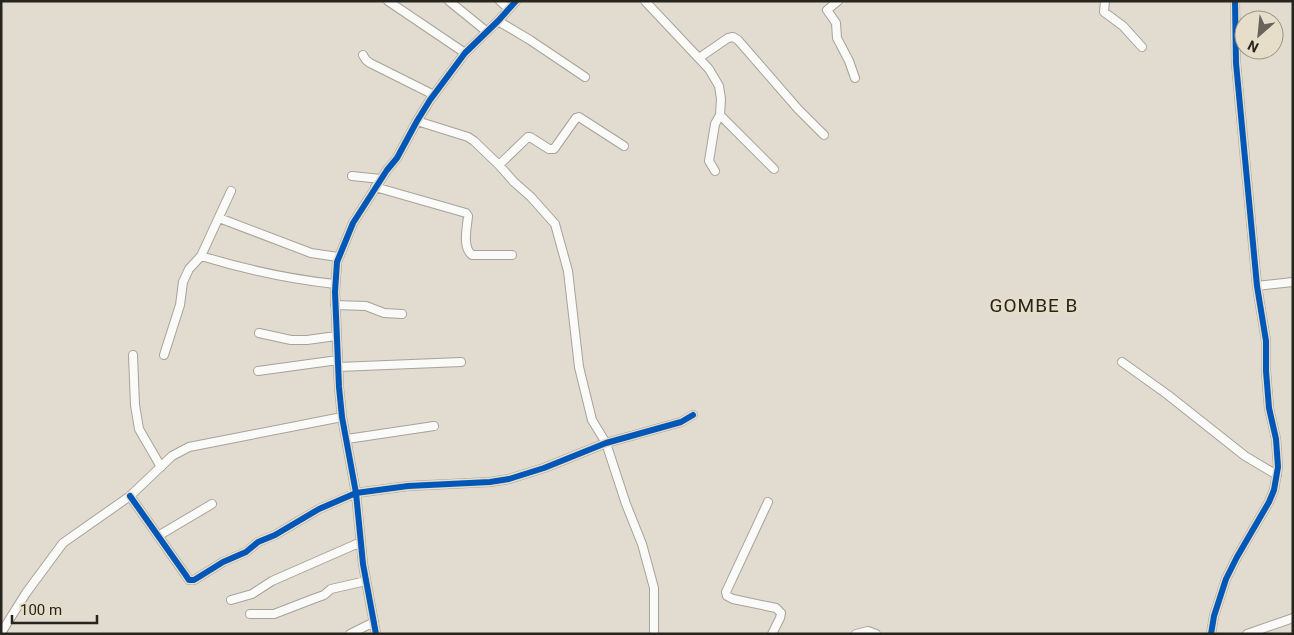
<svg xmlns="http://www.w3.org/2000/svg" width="1294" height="635" font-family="Roboto,sans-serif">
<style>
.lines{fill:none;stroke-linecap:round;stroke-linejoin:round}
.minor-casing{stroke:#a7a29a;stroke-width:10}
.minor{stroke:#fafaf8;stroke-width:8}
.cycleway-casing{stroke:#e7deca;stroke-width:9}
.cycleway{stroke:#0057b8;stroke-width:6}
.labels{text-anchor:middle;stroke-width:5;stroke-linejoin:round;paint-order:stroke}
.quarter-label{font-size:19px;letter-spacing:1px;fill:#27241d;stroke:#e7deca}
</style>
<rect width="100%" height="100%" fill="#e1dbd0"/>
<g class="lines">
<defs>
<path id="minor" d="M388,1l77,52
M449,1l37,30
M500,1l9,8
M645,1l64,68 10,17 2,13 -1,16 -5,9 -6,37 6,10
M838,1l-11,9 9,13 1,15 12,23 6,17
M1105,1l-1,11 19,14 19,21
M498,21l32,19 55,37
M363,55l3,5 4,3 64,32
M699,58l29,-20 5,-1 5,3 60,69 26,26
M720,115l54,54
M417,121l51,16 6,4 25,24 15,17 17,15 24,27 13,47 11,96 13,53 14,23 20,61 16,40 12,44v46
M499,165l29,-28h2l19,12h5l22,-31 3,-1 45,29
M352,176l29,3
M375,187l91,26 2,3c-1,12 -6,31 4,39h40
M219,218l92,35 27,4
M201,256c46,14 86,23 134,28
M1257,286l36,-4
M335,305l31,1 18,7 18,1
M259,333l32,7h16l29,-4
M133,355l2,50 4,24 22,38
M164,355l16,-50 3,-23 6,-13 12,-13 30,-65
M1122,362l46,33 77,61 32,19
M338,367l123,-5
M258,371l80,-11
M347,439l87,-13
M130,496l55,78 4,6h5l29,-18 23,-10 12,-10 17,-7 44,-26 37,-16 52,-7 82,-4 19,-3 35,-11 62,-25 75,-21 12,-7
M768,502l-42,90 1,4 6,3 43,9 5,5 -1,5 -8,16
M158,536l54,-32
M231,600l21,-6 20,-13 89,-39
M250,614h24l39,-15 11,-4 7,-6 35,-8
M1,633l25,-40 37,-50 67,-47 42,-40 17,-9 153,-30
M350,634l24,-12
M376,634l-13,-70 -7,-71 -14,-76 -3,-30 -4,-95 2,-30 16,-39 34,-53 10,-12 20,-37 13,-21 35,-47 33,-32 18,-20
M856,634l12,-3 8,3
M1211,634l3,-18 12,-37 11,-22 32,-55 5,-12 4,-23 -2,-28 -7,-31 -3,-37v-30l-9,-55 -21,-223 -1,-62
M1247,634l46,-16"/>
</defs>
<use href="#minor" class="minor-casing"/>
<use href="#minor" class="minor"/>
<defs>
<path id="cycleway" d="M130,496l55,78 4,6h5l29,-18 23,-10 12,-10 17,-7 44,-26 37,-16 52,-7 82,-4 19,-3 35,-11 62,-25 75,-21 12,-7
M376,634l-13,-70 -7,-71 -14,-76 -3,-30 -4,-95 2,-30 16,-39 34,-53 10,-12 20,-37 13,-21 35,-47 33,-32 18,-20
M1211,634l3,-18 12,-37 11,-22 32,-55 5,-12 4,-23 -2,-28 -7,-31 -3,-37v-30l-9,-55 -21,-223 -1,-62"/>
</defs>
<use href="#cycleway" class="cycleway-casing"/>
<use href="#cycleway" class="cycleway"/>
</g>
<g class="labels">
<g class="quarter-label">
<text x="1034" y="312">GOMBE B</text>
</g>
</g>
<rect width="1294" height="635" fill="none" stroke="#27241d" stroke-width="5"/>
<g transform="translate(1259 35) rotate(207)"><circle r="24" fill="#e7deca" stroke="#9a9485"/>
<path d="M0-4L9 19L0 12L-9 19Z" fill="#68645c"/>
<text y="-8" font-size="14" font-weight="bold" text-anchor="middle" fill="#27241d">N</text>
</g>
<path d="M12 615v8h85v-8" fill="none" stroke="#27241d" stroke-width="2.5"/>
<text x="20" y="615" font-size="15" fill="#27241d" stroke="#e7deca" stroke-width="4" paint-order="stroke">100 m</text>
</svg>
